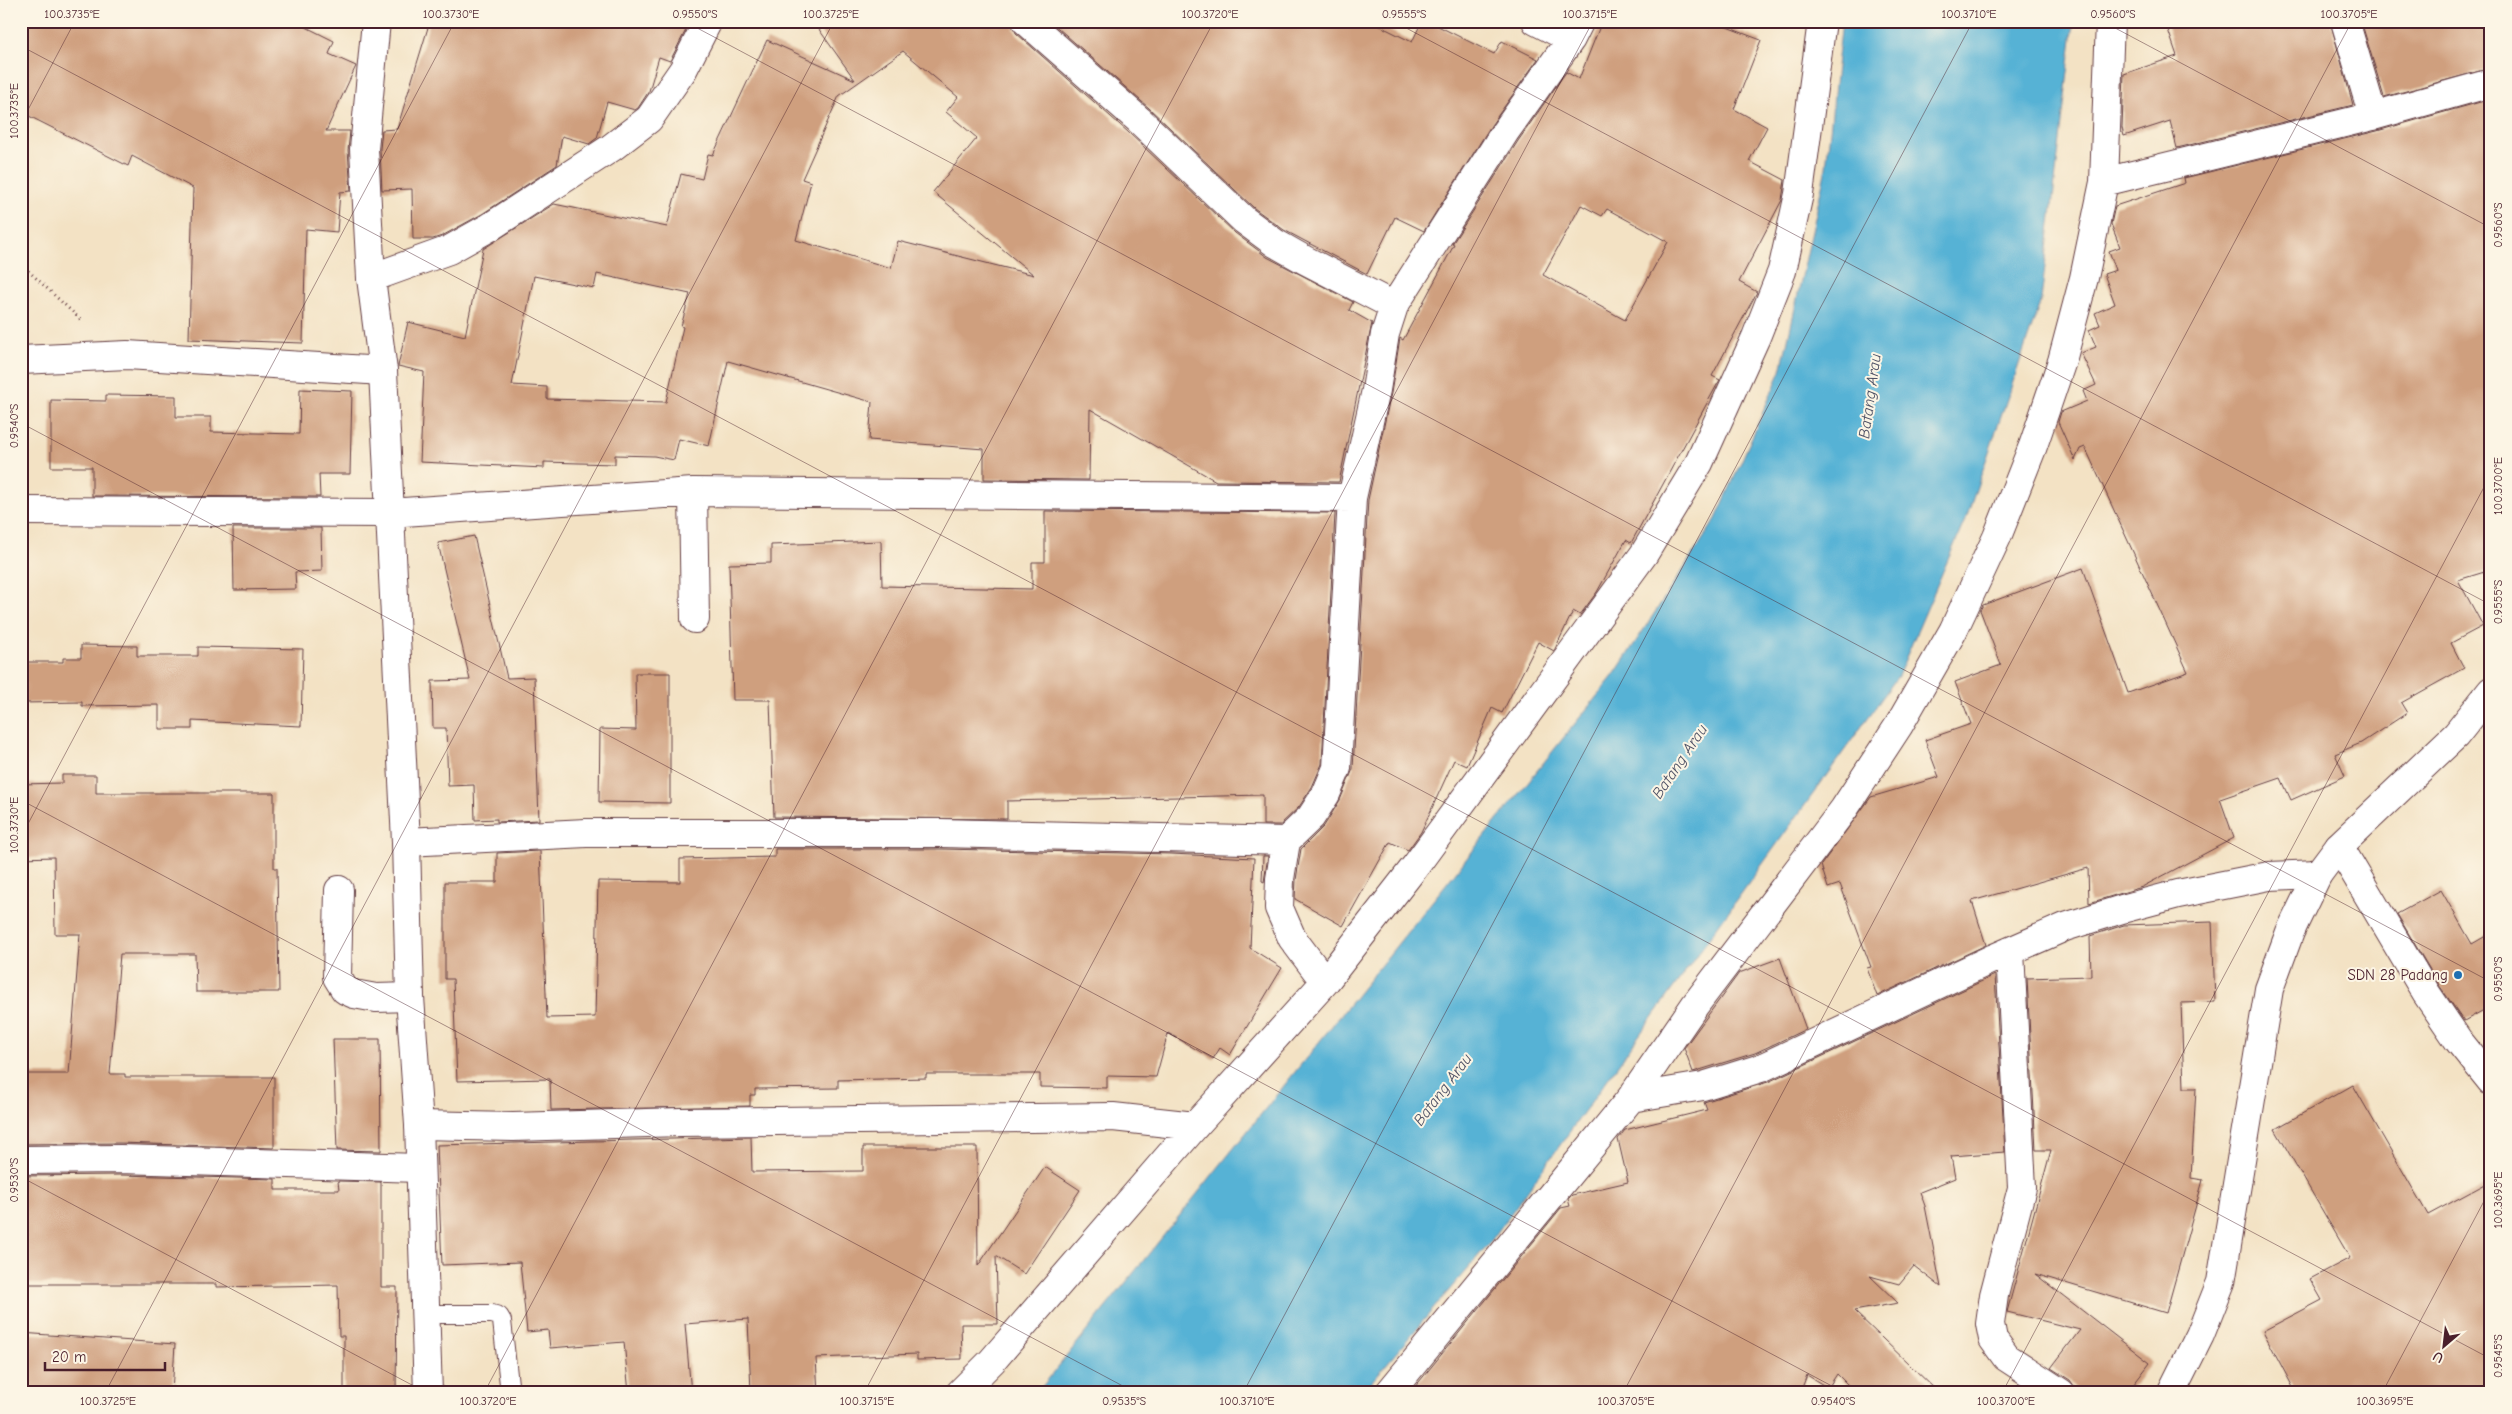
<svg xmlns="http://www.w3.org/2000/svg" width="2512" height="1414" font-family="'Comic Neue',sans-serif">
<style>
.water{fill:#57b2d5;stroke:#506880}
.building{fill:#cf9f7e;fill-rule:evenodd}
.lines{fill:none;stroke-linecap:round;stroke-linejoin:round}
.lane-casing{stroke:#633c42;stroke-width:20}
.street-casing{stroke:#633c42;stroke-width:30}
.secondary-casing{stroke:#633c42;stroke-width:30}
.path{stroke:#633c42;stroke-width:3;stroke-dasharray:1 4;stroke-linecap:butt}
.lane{stroke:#fff;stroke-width:18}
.street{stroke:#fff;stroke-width:28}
.secondary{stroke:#fff;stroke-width:28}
.ticks{fill:none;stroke:#4a1f2b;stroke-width:1;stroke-opacity:0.45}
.poi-dot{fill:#1f6fb2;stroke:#fcf5e5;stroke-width:2}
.labels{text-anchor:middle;stroke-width:4;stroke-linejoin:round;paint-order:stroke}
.poi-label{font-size:15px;fill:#4a1f2b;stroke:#fcf5e5;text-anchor:end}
.water-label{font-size:16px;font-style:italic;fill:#4f5266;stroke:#fcf5e5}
.neatline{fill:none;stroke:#4a1f2b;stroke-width:2}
.ticks-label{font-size:12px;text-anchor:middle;fill:#4a1f2b}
</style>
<rect width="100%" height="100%" fill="#fcf5e5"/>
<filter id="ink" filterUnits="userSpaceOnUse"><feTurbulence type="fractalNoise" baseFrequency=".02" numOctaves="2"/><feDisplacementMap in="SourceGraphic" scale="10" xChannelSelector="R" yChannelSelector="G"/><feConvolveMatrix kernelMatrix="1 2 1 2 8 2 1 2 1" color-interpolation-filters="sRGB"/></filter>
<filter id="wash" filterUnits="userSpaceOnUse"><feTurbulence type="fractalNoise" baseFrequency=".0096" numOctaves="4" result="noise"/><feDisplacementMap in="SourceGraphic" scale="20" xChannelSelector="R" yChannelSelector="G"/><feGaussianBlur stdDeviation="1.12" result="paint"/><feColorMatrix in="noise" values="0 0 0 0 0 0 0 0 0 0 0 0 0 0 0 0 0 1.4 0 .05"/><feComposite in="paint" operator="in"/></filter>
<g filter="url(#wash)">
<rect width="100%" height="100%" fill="#f3e2c4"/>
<path class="water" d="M1842,21h232l-33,279 -73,213 -70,163 -407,565 -129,152h-325l577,-718 102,-156 65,-148 45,-203z"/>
<g id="blocks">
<path class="building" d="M21,21h273l40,20 -5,13 27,12 -30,65h24l-2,19 3,41 -11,1 -3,40 -31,-3 -3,114 -114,-4 4,-151 -61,-32 -4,10 -107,-54z
M430,21h226l30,9 -16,31 -11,-4 -10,34 -11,17 -3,2 -28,-8 -10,36 -8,6 -27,-8 -5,29 -75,49 -40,22 -9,3h-20l-1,-50 -30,1 -2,-41 2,-19 15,-1z
M813,21h198l5,12 112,99 107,101 32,24 86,45 -4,8 23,13 -33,159 -123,-1 -126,-72 -1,71 -105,-1v-30l-115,-9 3,-38 -144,-41 -19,85 -30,-7 -5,21 -20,-4 -39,-1v9l-71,-2v6l-124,-6 4,-90 -26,-6 10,-44 57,14 18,-87 71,-45 113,23 14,-53 21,5 6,-25 5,1 54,-115 88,40zM903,51l55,46 -12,15 31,26 -44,54 101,83 -136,-34 -7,27 -95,-28 15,-58 -9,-3 37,-83zM597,274l93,20 -9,32 2,1 -17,75 -119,-3v-12l-35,-2 22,-109 60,12z
M1050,21h320l42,21 10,-21h6l66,33 8,-13 36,18 -46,65 -68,107 -29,-14 -28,57 -83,-44 -30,-22 -105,-100z
M1602,21h109l50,19 -27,69 33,18 -18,34 36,19 -3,20 -43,82 18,10 -45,84 8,4 -2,3 -87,160 -5,-3 -29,52 -17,23 -7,-4 -19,40 -16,-9 -36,71 -10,-5 -25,58 -13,-6 -33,72 -13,18 -18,-8 -47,84 -48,-27 1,-19 5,-31 23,-23 16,-26 13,-31 15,-269 23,-107 9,-55 3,2 51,-95 -2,-1 66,-103 48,-69 13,7zM1581,205l21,11 5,-7 61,33 -43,78 -82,-45z
M2165,21h165l23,84 -176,43 -7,-27 -46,15 -2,-8 2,-54 53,-18z
M2361,21h130v47l-107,29z
M2491,99v471l-33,10 25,46 -32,17 13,25 -63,35 6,10 -46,30 -26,11 10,22 -54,24 -10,-22 -61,21 14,39 -92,49 -53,16 -1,-35 -116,33 14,44 -109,51 -10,-28 4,-1 -31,-83 -12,4 -7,-23 50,-68 68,-20 -14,-37 46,-16 -16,-42 46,-17 -21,-55 3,-5 100,-37 45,125 60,-21 -103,-225 -5,2 -5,11 -17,-38 3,-10 26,-11 -4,-10 13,-6 -15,-32 15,-6 -7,-17 11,-5 -5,-12 20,-9 -11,-30 12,-4 -7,-19 11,-4 -9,-23 4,-18 70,-23 -1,-5 193,-47z
M300,389l52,2 -2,83h-31l1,23 -228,-1v-29h-41v-67l55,1v-6l70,1v21h35v15l88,2z
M1045,511l290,2 -13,251 -10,23 -13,20 -19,18h-17v-30l-256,6v18l-233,-2 -4,-117h-37l-4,-136 42,-1v-18l110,-4 1,45 150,3v-27h13z
M233,528h88l1,43 -27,1 1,17 -62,1z
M474,536l33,142 27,-1 5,143 -42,2v-3l-22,1 -1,-35 -26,1 -2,-58h-13l-1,-47 38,-1 -32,-137z
M81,645l56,1v10h61v-9l105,2 -2,77 -109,-5v8h-33v-24l-77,1v-4l-59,1v-41h40v-4h18z
M635,673h35v130l-71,-1 1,-73 36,1z
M62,775h34v18h178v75h3l2,124h-83l-1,-38h-75l-10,120h15v3h149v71l-154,-5 -99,1v-70h48l11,-140h-25l-1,-77 -33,1v-74l41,-1z
M775,849h166l230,5 83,4 -4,90 32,20 -52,87 -10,-7 -7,11 -45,-26 -12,44 -49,-1v12l-67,-1v-13h-114v4l-88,2v8l-83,1v6h-5v11l-199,4 -1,-31 -93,2 -4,-102h-8v-97h52v-29l43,-2 7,167 48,-1 3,-136 82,1v-23l95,-2z
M1263,856h5l-4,26 -2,-1z
M2441,890l31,54 19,-11v73l-27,15 -25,-36 -42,-71z
M2212,922l3,80 -34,1 3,85h12l-5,90 12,2 -37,133 -131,-39 115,89 -23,30h-48l-9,-13 -19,-12 29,-38 -73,-18 44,-162h-15l-9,-172 64,-2 -1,-40 34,-11z
M1780,958l26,71 -51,24 -62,19 -9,-24 55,-75z
M1995,975l10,177 -54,4 4,22 -35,14 5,14 16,81 -27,-21 -15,18 -29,-8 28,27 -44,8 85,82h-83l-19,-19 -9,14 -21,-13 -7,18h-390l151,-185 9,-2 -2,-7 4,-4 56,-13 -10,-43 7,-9 82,-20 -3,-8 64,-20z
M333,1039h47l1,112 -44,-1z
M2353,1085l75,130 63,-34v212h-195l-33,-62 59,-31 -12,-21 40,-21 -75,-129z
M751,1137l1,35 111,-1v-24h114l1,119 67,-99 35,23 -56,84 -28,-18 2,68h-37l1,35 -45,1v-6l-101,4 2,35h-67l-3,-74 -63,5 6,69h-62l-5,-51 -74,6 -2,-18 -21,2 -7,-70 -78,3 -5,-120z
M120,1175l155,4v11h64l-1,-9 43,1v105h16l-1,106h-52v-57h-5l-1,-51 -122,2v-3h-195v-108z
M21,1333l154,11 -3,49h-151z"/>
</g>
</g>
<g filter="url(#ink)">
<use href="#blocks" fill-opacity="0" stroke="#633c42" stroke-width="1"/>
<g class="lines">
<defs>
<path id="lane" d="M425,1314h67l7,2 3,5 8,72"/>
<path id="street" d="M1026,21l113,99 105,100 31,23 30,17 89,46
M1536,21l35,18
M2345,21l28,95
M2104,182l269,-66 118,-33
M371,278l78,-28 41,-23 121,-79 38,-29 34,-49 25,-49
M21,360l106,-5 256,16
M693,492l2,127
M21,511l368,2 304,-21 659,6
M406,842l180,-9h355l345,8
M2339,846l87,147 32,47 33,41
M339,890l-2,87 8,13 9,4 22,4 34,-1
M2010,951l12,237 -28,107 -4,29 3,15 13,18 55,36
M1325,982l-33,-44 -13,-30 1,-29 6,-38 25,-24 15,-23 11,-26 15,-270 24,-108 9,-56 9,-28 111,-174 66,-93 9,-18
M1631,1098l72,-12 58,-18 233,-110 71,-31 57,-18 56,-15 91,-18 49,-2
M419,1125l94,2 168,-5 432,-5 82,9
M21,1160l99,-1 299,9
M960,1393l32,-32 203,-235 130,-144 92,-118 227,-310 55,-91 57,-126 26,-66 17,-77 23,-173
M1389,1393l242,-295 64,-93 149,-196 55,-84 54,-94 44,-94 36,-91 29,-85 22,-83 20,-96 6,-161"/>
<path id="secondary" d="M376,21l-12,128 7,129 12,93 23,471 4,155 9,128 9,268
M2171,1393l29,-58 21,-53 48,-293 21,-57 28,-58 21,-28 117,-111 35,-44"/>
</defs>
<use href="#lane" class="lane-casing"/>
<use href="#street" class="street-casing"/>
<use href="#secondary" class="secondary-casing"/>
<path class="path" d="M21,264l61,57"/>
<use href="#lane" class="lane"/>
<use href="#street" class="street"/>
<use href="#secondary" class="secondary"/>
</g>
</g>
<path class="ticks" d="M684,21l1807,961M1393,21l1098,584M2102,21l389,207M21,46l2470,1313M21,123l54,-102M21,423l1824,970M21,800l1115,593M21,837l434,-816M21,1177l406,216M105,1393l729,-1372M484,1393l730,-1372M864,1393l729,-1372M1243,1393l730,-1372M1623,1393l729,-1372M2002,1393l489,-919M2382,1393l109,-205"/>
<circle class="poi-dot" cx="2458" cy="975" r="5"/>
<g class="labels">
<g class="poi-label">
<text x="2448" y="980">SDN 28 Padang</text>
</g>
<g class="water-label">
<text transform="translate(1869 396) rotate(-82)" y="6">Batang Arau</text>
<text transform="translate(1679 761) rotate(-56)" y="6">Batang Arau</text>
<text transform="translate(1442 1089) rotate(-53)" y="6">Batang Arau</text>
</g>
</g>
<rect width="2512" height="1414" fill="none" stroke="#fcf5e5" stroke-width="55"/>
<g transform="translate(2444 1346) rotate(208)" stroke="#fcf5e5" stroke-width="4" paint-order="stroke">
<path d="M0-4L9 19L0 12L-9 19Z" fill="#4a1f2b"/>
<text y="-8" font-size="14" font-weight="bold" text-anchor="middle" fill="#4a1f2b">U</text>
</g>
<path d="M45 1362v8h120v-8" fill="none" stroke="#4a1f2b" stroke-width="2.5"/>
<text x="52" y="1362" font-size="15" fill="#4a1f2b" stroke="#fcf5e5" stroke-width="4" paint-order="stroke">20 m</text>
<rect x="28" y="28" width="2456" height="1358" class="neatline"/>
<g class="ticks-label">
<text x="72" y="18">100.3735°E</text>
<text x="451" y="18">100.3730°E</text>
<text x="695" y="18">0.9550°S</text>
<text x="831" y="18">100.3725°E</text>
<text x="1210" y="18">100.3720°E</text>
<text x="1404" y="18">0.9555°S</text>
<text x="1590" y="18">100.3715°E</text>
<text x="1969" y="18">100.3710°E</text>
<text x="2113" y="18">0.9560°S</text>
<text x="2349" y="18">100.3705°E</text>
<text transform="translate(14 111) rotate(-90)" y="4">100.3735°E</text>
<text transform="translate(2498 225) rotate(-90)" y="4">0.9560°S</text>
<text transform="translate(14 426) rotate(-90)" y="4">0.9540°S</text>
<text transform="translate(2498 486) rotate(-90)" y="4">100.3700°E</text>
<text transform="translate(2498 602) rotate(-90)" y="4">0.9555°S</text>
<text transform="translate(14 825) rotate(-90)" y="4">100.3730°E</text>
<text transform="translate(2498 979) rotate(-90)" y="4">0.9550°S</text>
<text transform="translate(14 1180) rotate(-90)" y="4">0.9530°S</text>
<text transform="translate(2498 1200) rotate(-90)" y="4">100.3695°E</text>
<text transform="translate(2498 1356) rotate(-90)" y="4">0.9545°S</text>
<text x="108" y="1405">100.3725°E</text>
<text x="488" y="1405">100.3720°E</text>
<text x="867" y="1405">100.3715°E</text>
<text x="1124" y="1405">0.9535°S</text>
<text x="1247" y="1405">100.3710°E</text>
<text x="1626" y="1405">100.3705°E</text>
<text x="1833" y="1405">0.9540°S</text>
<text x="2006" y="1405">100.3700°E</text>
<text x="2385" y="1405">100.3695°E</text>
</g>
</svg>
